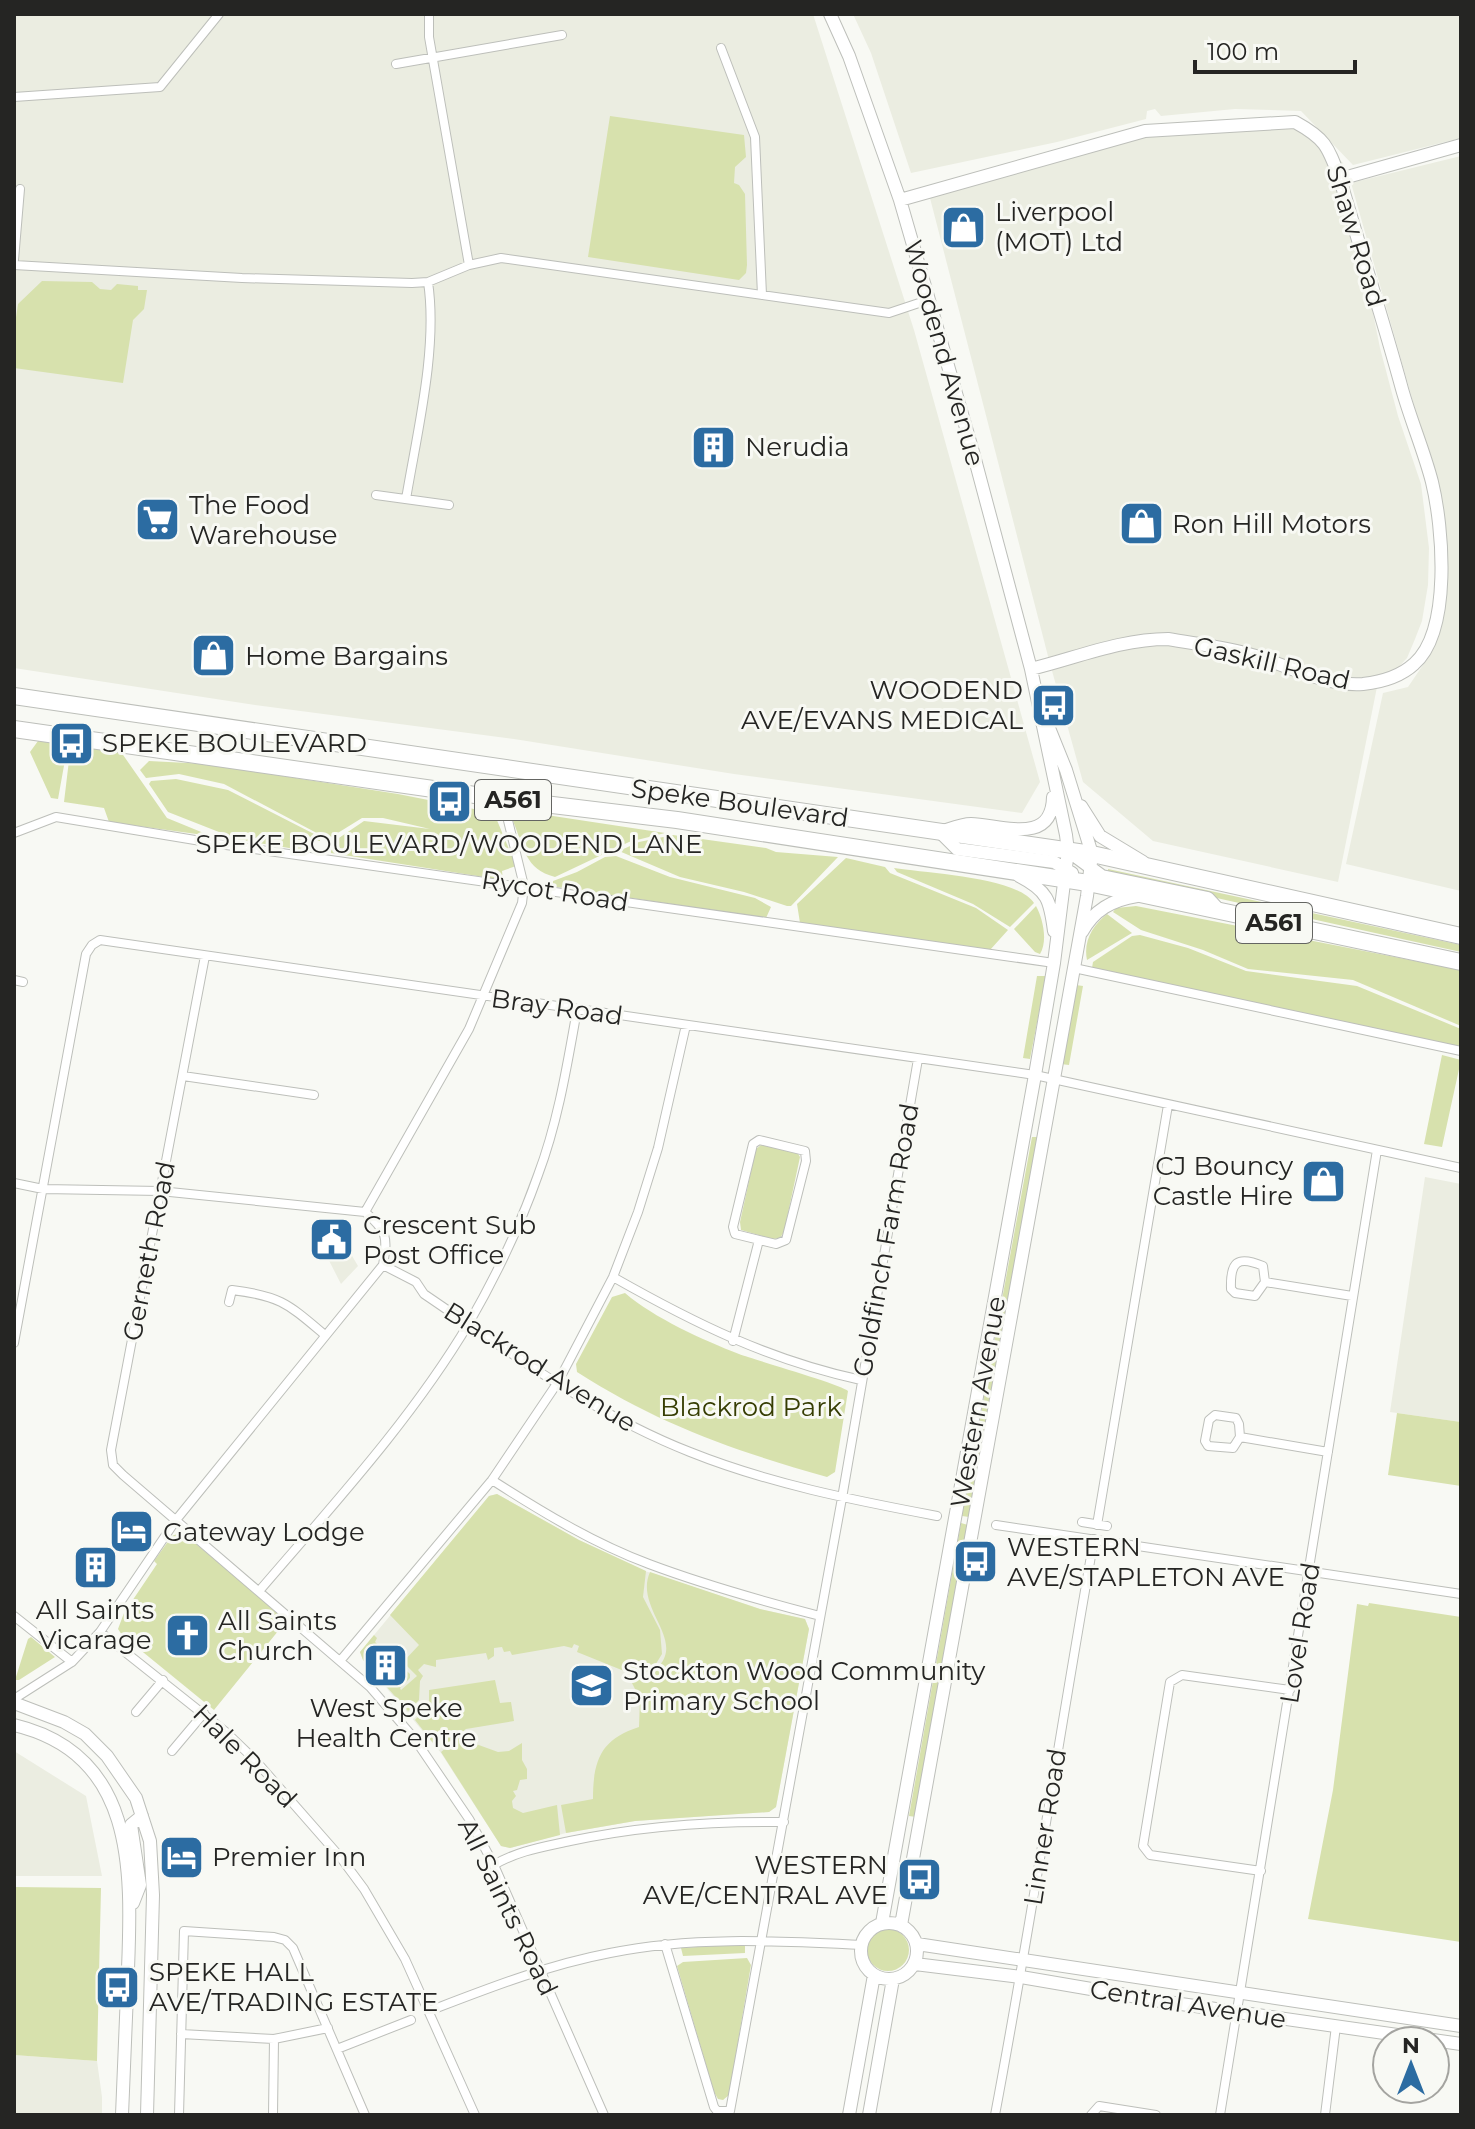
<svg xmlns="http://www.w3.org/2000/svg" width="1475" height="2129" font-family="Montserrat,sans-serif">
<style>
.built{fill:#ebede1}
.green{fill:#d7e1ad}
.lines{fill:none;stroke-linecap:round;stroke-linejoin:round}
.street-casing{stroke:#bdbfba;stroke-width:10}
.secondary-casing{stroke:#bdbfba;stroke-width:14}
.highway-casing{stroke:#bdbfba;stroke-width:18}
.street{stroke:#fff;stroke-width:8}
.secondary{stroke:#fff;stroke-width:12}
.highway{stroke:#fff;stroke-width:16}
.labels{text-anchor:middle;stroke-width:6;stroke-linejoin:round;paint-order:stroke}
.shield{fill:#f8f9f4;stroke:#646562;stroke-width:2}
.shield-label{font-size:24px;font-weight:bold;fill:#252523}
.poi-label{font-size:26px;fill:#252523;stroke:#f8f9f4;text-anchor:start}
.street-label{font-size:26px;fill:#252523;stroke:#f8f9f4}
.park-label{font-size:26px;fill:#363d03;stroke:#f8f9f4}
</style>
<rect width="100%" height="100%" fill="#f8f9f4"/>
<path class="built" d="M14,14h799l101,316 126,452 -18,31 -288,-39 -220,-35 -259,-34 -241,-37z
M853,14h608v124l-108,27 -52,-54 -66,-2 -74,7 -6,-7 -8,2 -1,8 -89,23 -146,31 -40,-120z
M1294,115l49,48 37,185 18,68 23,68 8,64 -1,37 -6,36 -7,18 -8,19 -13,14 -15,5 -41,205 -185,-41 -70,-59 -34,-122 -119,-462 217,-61z
M1461,156v735l-115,-27 37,-171 25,-6 17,-25 13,-38 7,-47 -3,-73 -91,-321z
M1425,1177l36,7v238l-71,-10z
M341,1229l7,20 10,17 -17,18 -23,-45z
M497,1494l82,46 66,31 115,38 45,10 4,10 -33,178 -7,5 -134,9 -69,12 -56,15 -9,-2 -60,-93 -78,-93 -3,-8 129,-156z
M14,1751l72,45 16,80h-88z
M14,2055l83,6 5,36v18h-88z"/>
<path class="green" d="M610,116l134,19 2,22 -11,10 -1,16 5,2 6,9 2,71 -1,8 -7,7 -151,-23z
M42,281l50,1 8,7 11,1 6,-6 21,2v4h9l-3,19 -11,11 -10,63 -109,-15v-37l4,-27z
M38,741l24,3 5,5 -9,50 -7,-1 -21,-46z
M81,747l40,5 46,66 44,18 -102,-14 -5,-14 -40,-6 6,-50z
M149,761l58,3 191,30 96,19 22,53 -14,5 1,9 -172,-27 -1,-9 34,-23 66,8 -47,-11h-21l-34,21 -104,-55 -45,-10 -33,4 -6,-8z
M176,779l52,11 92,47v4l-17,-2 -2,11 -73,-12 -4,-4 -56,-22 -19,-28 2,-3z
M520,811l145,22 -36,9 -74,35c-30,-8 -31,-29 -42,-56z
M673,835l93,13 10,4 62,5 -47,49h-4l-43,-14 -64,-15 -61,-26 20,-9z
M616,856l54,21 85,21 16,9 -5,11 -216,-32 3,-5 24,-9 28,-15z
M846,858l39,9 5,6 86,35 32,22 -18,20 -190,-27 -3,-19z
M894,868c32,5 123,9 140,35l-24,24 -37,-23 -76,-32z
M1108,869l353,76v7l-353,-78z
M1036,906c7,13 12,35 4,48l-5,-2 -21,-23z
M1136,906l325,64v56l-108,-46 -105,-11 -45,-19 -62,-20 -28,-18 3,-4z
M1107,914l25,19 -45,27c-4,-19 6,-35 20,-46z
M1140,935l48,13 58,23 111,15 104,43v19l-369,-80 1,-6 39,-26z
M1037,976h9l-16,83 -7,-1z
M1076,985l7,1 -14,79 -8,-1z
M1442,1055l19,5 -19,87 -18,-3z
M1032,1137h6l-69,380 -7,-1z
M761,1145l36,7 3,5 -16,75 -4,6 -7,1 -32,-9 -1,-8 16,-73z
M625,1293c29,25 78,47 114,61 16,6 104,31 109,37l-13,81 -8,5c-92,-26 -169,-53 -250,-105l-1,-8 36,-67z
M1397,1413l64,9v64l-73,-11z
M497,1494l82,46 67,31 -3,26 17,33 2,24 -8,13 -15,10 -62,-25 2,-6 -5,-2 -2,4 -8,-2 -52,9 -2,-4 -6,1 -2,-5 -8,1v8l-6,4 -2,-7 -50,7v7l-12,-3 -6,6 5,6 -3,5 -1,19 -11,11 -45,-51 -3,-8 14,-17 3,3 -2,4 35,32v4l-10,10 1,2 16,-14 -14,-14 16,-17 -29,-30 99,-119z
M961,1523l7,2 -52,292 -7,-1z
M179,1533l5,1 103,86 -73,90 -92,-75 -4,-6 6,-16 33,-49 -3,-3 18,-25z
M650,1572l110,37 45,10 4,10 -33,178 -7,5 -134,9 -69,12 -5,-28 32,-6c0,-39 8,-60 46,-72l1,-28 -8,-16c76,-32 -1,-68 18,-111z
M1369,1603l92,14v325l-153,-23 25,-129 24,-186 11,2z
M31,1637l24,20 -36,23h-4l13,-41z
M495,1680l5,23 11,-1 3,19 -48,8 -22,17 -2,-2 -5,4 -22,-28 14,-16v-14z
M473,1732l3,12 22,8 11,-1 13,-8v17l5,9v10l-7,1 -3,10 -4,1 3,5 -4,5 1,7 10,5 34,-8 3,30 -50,13 -9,-2 -60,-94 24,-19z
M14,1887l87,1 -4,173 -83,-6z
M867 1950a21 21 0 1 1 42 0a21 21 0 1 1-42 0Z
M745,1944v9l-62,3 -2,-8z
M747,1958l4,7 -22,130 -6,5 -5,-1 -4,-7 -37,-126 6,-4z"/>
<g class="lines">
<defs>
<path id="street" d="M429,14v23l40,228
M721,48l34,89 7,158
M396,64l166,-29
M14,97l146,-10 59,-73
M14,260l6,-71
M14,265l228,13 170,5 16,-1 41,-17 32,-7 388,55 39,-13
M376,495l73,10
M406,499c11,-66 32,-151 22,-217
M14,833l42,-16 163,27 835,119
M205,956l-94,494 2,15 10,10 247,212 44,51 55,81 25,46 110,250
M1074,968l387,83
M14,980l9,2
M183,1076l131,19
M759,1140l46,11 1,10 -20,79 -10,4 -41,-10 -2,-7 20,-83z
M14,1183l29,6 117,2 205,21
M383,1265l33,17 8,12c84,57 171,121 266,158 80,32 163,48 247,64
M613,1277c81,46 156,83 248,103
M1265,1282l-2,-16c-26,-11 -33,-4 -32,23l4,4 20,3 10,-14 87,14
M229,1302l3,-12c49,6 56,14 93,45
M733,1341l26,-101
M14,1343l72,-389 6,-9 8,-5 935,135 426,93
M1240,1437l-7,11 -25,-2 -3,-5 4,-21 6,-5 21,3 3,6 1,13 88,15
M492,1480c50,32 101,63 157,84 56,21 113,37 171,52
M1082,1522l25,4
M996,1525l465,69
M1097,1525l71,-420
M260,1590c72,-84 152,-171 209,-267 27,-47 51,-97 69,-148 20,-53 29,-109 39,-165
M14,1616l58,46
M100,1632l127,101 28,27 86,98 23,31 41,70 70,156
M340,1661l152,-181 66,-98 55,-105 25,-65 20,-64 28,-123
M14,1699l58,-37 28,-30 76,-112 207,-255c5,-28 4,-34 -18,-53l104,-183 53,-126 2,-17 -21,-86
M136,1712l27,-32
M172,1751l32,-38
M494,1865c23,-14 49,-18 76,-24 70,-15 142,-20 214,-19
M1261,1871l-111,-16 -7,-9 27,-164 12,-7 108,15
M665,1944l49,163 3,4h13l112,-613 76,-439
M429,2011c60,-23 118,-46 181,-58 83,-17 168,-12 251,-8
M181,2034l93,5 54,-11
M337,2049l74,-29
M179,2115l5,-184 90,6 11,3 8,8 72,167
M273,2115l1,-76
M995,2115c36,-191 65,-384 99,-576
M1091,2115l8,-9 57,9
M1220,2115l157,-965
M1325,2115l11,-89"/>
<path id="secondary" d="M830,14l19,42 51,144 73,252 58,217 35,166 2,16 -14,112 -19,112 -153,848
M1340,179l121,-34
M900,200l245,-69 150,-9c31,17 33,25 45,57 20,70 43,140 62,210 9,32 22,62 30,93 11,45 20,149 -18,182 -13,12 -33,18 -51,20 -36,3 -76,-19 -111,-29 -27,-8 -56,-11 -84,-16 -47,0 -92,19 -137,30
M1053,797c-1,49 -52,28 -82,27 -10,0 -21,5 -31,8l17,17 97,13 18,11
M1081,806l19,30 43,26
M1068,851l34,25 106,22 12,13
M1019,876c29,15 31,24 35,55
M1082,932c12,-22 30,-32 55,-36
M14,1703l50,19 21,12 22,22 29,42 14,43 3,54 -6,220
M14,1725c121,29 118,143 114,244 -2,48 -4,97 -6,146
M133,1903l7,-18 -9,-60 11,-9
M861 1951a28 28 0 1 1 56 0a28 28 0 1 1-56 0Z
M901,1925l186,-1029 5,-42 -26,-84 -17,-42
M917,1944l544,82
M915,1964l106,13 146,25 294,42
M849,2115l25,-140
M869,2115l24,-136"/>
<path id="highway" d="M14,696l1078,158 369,82
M14,729l489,70 174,21 411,63 373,79"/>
</defs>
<use href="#street" class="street-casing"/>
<use href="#secondary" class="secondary-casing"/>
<use href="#highway" class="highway-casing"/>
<use href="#street" class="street"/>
<use href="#secondary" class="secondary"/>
<use href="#highway" class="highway"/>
</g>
<defs>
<symbol id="shop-square" viewBox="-11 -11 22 22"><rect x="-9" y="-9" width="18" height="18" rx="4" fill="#2c6ca2" stroke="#f8f9f4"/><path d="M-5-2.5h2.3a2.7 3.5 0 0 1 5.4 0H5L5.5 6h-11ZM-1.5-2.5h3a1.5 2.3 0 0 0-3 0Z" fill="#fff"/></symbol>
<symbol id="building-square" viewBox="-11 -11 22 22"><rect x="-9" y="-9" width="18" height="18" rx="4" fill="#2c6ca2" stroke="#f8f9f4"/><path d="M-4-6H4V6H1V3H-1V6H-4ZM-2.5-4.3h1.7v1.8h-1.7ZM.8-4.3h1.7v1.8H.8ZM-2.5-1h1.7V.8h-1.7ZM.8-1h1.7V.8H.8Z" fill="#fff"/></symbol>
<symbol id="supermarket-square" viewBox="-11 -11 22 22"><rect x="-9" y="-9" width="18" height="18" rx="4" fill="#2c6ca2" stroke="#f8f9f4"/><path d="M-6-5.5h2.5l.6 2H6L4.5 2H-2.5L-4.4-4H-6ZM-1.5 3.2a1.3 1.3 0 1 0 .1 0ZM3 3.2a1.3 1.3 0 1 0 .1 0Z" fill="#fff"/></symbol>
<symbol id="bus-square" viewBox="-11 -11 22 22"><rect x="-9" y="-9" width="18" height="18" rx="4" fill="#2c6ca2" stroke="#f8f9f4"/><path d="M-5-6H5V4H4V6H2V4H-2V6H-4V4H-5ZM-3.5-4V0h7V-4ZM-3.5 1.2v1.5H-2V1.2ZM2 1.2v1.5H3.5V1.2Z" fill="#fff"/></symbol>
<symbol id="civic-square" viewBox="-11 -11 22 22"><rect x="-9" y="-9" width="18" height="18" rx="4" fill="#2c6ca2" stroke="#f8f9f4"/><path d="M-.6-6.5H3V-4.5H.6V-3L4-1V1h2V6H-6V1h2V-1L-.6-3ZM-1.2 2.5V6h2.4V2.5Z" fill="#fff"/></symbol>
<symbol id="hotel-square" viewBox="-11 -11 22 22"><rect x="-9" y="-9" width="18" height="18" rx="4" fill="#2c6ca2" stroke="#f8f9f4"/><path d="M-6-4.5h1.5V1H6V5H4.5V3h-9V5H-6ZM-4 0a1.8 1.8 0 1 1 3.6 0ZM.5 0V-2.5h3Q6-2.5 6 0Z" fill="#fff"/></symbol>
<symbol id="church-square" viewBox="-11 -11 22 22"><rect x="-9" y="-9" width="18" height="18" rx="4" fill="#2c6ca2" stroke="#f8f9f4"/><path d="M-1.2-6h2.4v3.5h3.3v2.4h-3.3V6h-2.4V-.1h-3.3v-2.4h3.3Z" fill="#fff"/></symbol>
<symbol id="school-square" viewBox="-11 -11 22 22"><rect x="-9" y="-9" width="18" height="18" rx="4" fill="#2c6ca2" stroke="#f8f9f4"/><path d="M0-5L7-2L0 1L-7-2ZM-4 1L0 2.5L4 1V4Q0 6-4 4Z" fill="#fff"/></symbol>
</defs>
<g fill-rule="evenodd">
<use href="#shop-square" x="938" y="202" width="51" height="51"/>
<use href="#building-square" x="688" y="422" width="51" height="51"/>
<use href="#supermarket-square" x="132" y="494" width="51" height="51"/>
<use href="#shop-square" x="1116" y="498" width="51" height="51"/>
<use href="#shop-square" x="188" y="630" width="51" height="51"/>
<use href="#bus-square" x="1028" y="680" width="51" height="51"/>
<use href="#bus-square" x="46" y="718" width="51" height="51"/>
<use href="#bus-square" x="424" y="776" width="51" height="51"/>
<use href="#shop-square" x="1298" y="1156" width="51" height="51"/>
<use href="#civic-square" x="306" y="1214" width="51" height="51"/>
<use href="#hotel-square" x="106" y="1506" width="51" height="51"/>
<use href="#bus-square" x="950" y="1536" width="51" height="51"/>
<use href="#building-square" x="70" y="1542" width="51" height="51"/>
<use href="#church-square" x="162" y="1610" width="51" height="51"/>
<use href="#building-square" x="360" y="1640" width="51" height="51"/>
<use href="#school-square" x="566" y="1660" width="51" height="51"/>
<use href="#hotel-square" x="156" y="1832" width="51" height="51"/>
<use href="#bus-square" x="894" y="1854" width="51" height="51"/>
<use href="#bus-square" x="92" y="1962" width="51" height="51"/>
</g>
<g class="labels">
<g class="shield">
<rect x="475" y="780" width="76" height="40" rx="6"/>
<rect x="1236" y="903" width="76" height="40" rx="6"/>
</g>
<g class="shield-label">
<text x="513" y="808">A561</text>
<text x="1274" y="931">A561</text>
</g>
<g class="poi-label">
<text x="995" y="221">Liverpool<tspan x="995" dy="30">(MOT) Ltd</tspan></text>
<text x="745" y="456">Nerudia</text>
<text x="189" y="514">The Food<tspan x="189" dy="30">Warehouse</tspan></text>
<text x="1172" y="533">Ron Hill Motors</text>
<text x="245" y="665">Home Bargains</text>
<text x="1023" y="699" text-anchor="end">WOODEND<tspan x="1023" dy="30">AVE/EVANS MEDICAL</tspan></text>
<text x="102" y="752">SPEKE BOULEVARD</text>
<text x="449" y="853" text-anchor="middle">SPEKE BOULEVARD/WOODEND LANE</text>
<text x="1293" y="1175" text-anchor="end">CJ Bouncy<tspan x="1293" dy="30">Castle Hire</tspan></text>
<text x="363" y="1234">Crescent Sub<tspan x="363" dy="30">Post Office</tspan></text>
<text x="163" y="1541">Gateway Lodge</text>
<text x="1007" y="1556">WESTERN<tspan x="1007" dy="30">AVE/STAPLETON AVE</tspan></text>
<text x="95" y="1619" text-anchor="middle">All Saints<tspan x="95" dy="30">Vicarage</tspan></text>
<text x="218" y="1630">All Saints<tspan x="218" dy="30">Church</tspan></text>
<text x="623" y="1680">Stockton Wood Community<tspan x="623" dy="30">Primary School</tspan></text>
<text x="386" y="1717" text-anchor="middle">West Speke<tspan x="386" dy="30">Health Centre</tspan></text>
<text x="212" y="1866">Premier Inn</text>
<text x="888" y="1874" text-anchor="end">WESTERN<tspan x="888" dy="30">AVE/CENTRAL AVE</tspan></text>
<text x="149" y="1981">SPEKE HALL<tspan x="149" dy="30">AVE/TRADING ESTATE</tspan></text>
</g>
<g class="street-label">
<text transform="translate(1356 236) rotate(73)" y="9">Shaw Road</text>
<text transform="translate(944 353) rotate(74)" y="9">Woodend Avenue</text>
<text transform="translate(1272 663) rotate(13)" y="9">Gaskill Road</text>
<text transform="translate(740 803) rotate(8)" y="9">Speke Boulevard</text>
<text transform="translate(555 891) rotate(9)" y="9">Rycot Road</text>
<text transform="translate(557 1007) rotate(8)" y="9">Bray Road</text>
<text transform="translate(886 1240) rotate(-80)" y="9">Goldfinch Farm Road</text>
<text transform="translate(149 1251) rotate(-79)" y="9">Gerneth Road</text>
<text transform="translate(540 1367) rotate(32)" y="9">Blackrod Avenue</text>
<text transform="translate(978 1402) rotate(-80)" y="9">Western Avenue</text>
<text transform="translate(1300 1633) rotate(-81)" y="9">Lovel Road</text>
<text transform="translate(245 1756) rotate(45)" y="9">Hale Road</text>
<text transform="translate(1045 1827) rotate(-81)" y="9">Linner Road</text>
<text transform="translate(508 1907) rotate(64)" y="9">All Saints Road</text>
<text transform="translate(1188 2004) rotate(9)" y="9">Central Avenue</text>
</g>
<g class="park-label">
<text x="751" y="1416">Blackrod Park</text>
</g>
</g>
<rect width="1475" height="2129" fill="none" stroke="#252523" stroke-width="32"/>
<g transform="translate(1411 2065)"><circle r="38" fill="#f8f9f4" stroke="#a4a4a0" stroke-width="2"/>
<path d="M0-6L14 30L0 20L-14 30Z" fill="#2c6ca2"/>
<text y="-12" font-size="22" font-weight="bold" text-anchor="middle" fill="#252523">N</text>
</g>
<path d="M1195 60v12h160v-12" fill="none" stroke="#252523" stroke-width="4"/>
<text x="1207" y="60" font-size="24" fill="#252523" stroke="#f8f9f4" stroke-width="6" paint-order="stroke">100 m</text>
</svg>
